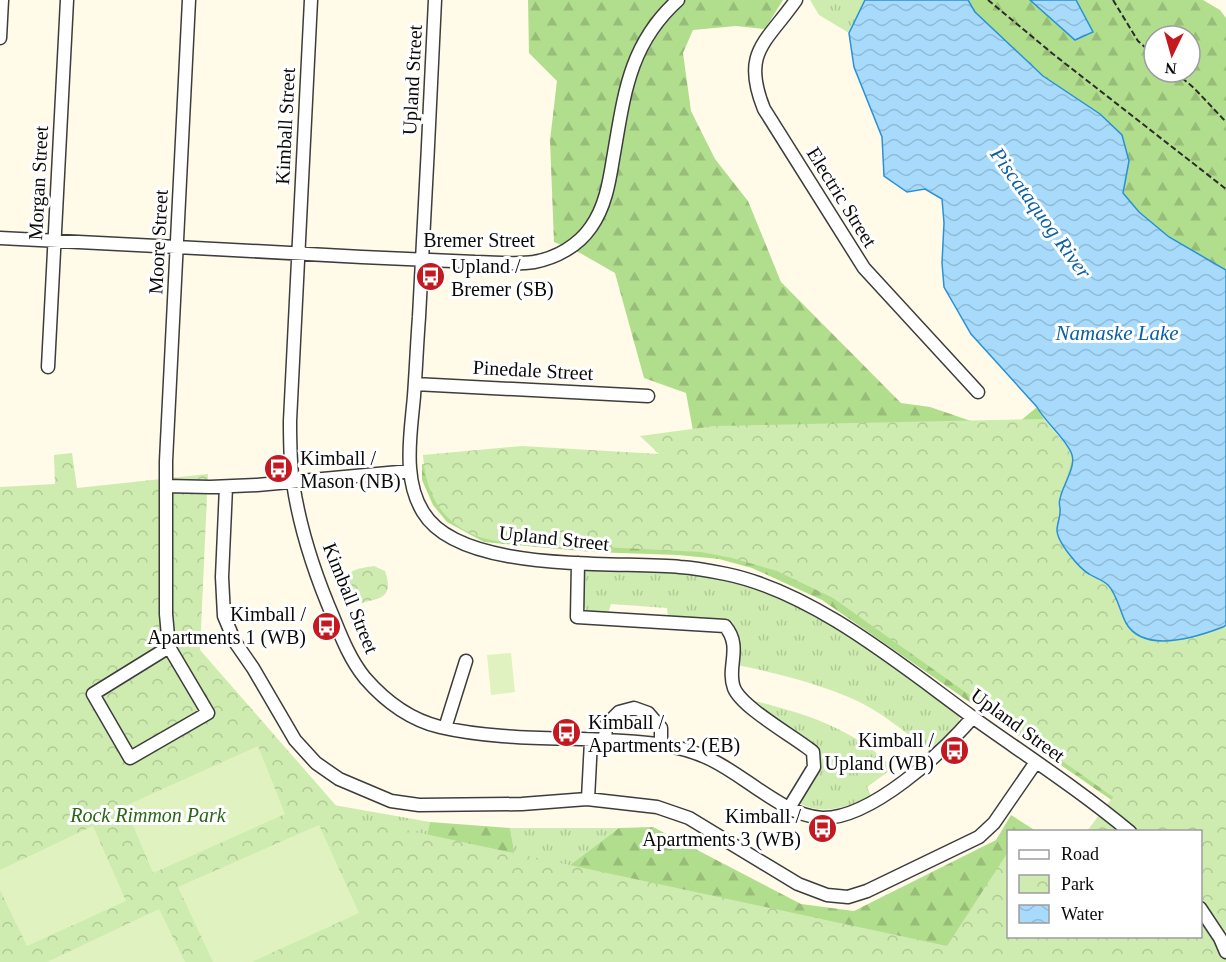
<svg xmlns="http://www.w3.org/2000/svg" width="1226" height="962" font-family="Georgia,serif">
<style>
.grass{fill:url(#grass-tufts)}
.forest{fill:url(#forest-firs);fill-rule:evenodd}
.park{fill:url(#park-crowns)}
.pitch{fill:#e1f2c1}
.water{fill:url(#water-waves);stroke:#2991d8;stroke-width:1.5}
.lines{fill:none;stroke-linecap:round;stroke-linejoin:round}
.minor-casing{stroke:#3d3d3d;stroke-width:15}
.path{stroke:#2c2c2c;stroke-width:2;stroke-dasharray:6 3;stroke-linecap:butt}
.minor{stroke:#fff;stroke-width:12}
.labels{text-anchor:middle;stroke-width:6;stroke-linejoin:round;paint-order:stroke}
.street-label{font-size:20px;fill:#0a0a0a;stroke:#fff}
.poi-label{font-size:20px;fill:#0a0a0a;stroke:#fff;text-anchor:start}
.park-label{font-size:20px;font-style:italic;fill:#276617;stroke:#fff}
.water-label{font-size:21px;font-style:italic;fill:#0b60a4;stroke:#fff}
</style>
<defs>
<pattern id="grass-tufts" width="24" height="20" patternUnits="userSpaceOnUse" patternTransform="scale(1.5)"><rect width="24" height="20" fill="#ceecaf"/><path d="M3 7l-1-3M5 7V3M7 7l1-3M15 17l-1-3M17 17v-4M19 17l1-3" fill="none" stroke="#b0c995"/></pattern>
<pattern id="forest-firs" width="22" height="20" patternUnits="userSpaceOnUse" patternTransform="scale(1.5)"><rect width="22" height="20" fill="#b1de8d"/><path d="M5 1l3.5 6h-7zM16 11l3.5 6h-7z" fill="#97bd78"/></pattern>
<pattern id="park-crowns" width="20" height="18" patternUnits="userSpaceOnUse" patternTransform="scale(1.5)"><rect width="20" height="18" fill="#ceecaf"/><path d="M2 6a3 3 0 1 1 6 0M12 15a3 3 0 1 1 6 0" fill="none" stroke="#b0c995"/></pattern>
<pattern id="water-waves" width="16" height="10" patternUnits="userSpaceOnUse" patternTransform="scale(1.5)"><rect width="16" height="10" fill="#a8dbfb"/><path d="M0 5q4-4 8 0t8 0" fill="none" stroke="#8fbbd6"/></pattern>
</defs>
<rect width="100%" height="100%" fill="#fffbe8"/>
<path class="grass" d="M810,0h55l-16,33 -30,-18z
M588,568c51,2 103,1 154,14 75,19 156,85 218,131l-1,9 -29,30c-24,-19 -49,-41 -77,-53 -36,-16 -77,-26 -116,-34 0,-14 5,-33 -6,-44l-63,-4 -1,-9 -56,-4 -3,9c-5,0 -15,1 -20,-2 -8,-4 -4,-30 -3,-39z
M751,700c52,13 103,28 142,68l-26,19 4,9c-23,11 -48,20 -72,7v-2c11,-19 31,-41 12,-60z
M328,804l102,18 -10,41 -32,38z
M510,828h109l-69,52 -31,-2z"/>
<path class="forest" d="M528,0h255l-18,29 -29,-3 -43,4 -10,23 8,58 24,48 33,42 33,81 120,121 29,4 76,26 31,-26 7,12 23,28 43,139 15,35 98,6 3,-2 -26,207 -64,-15 -314,-217 -70,-32 -33,-9 -41,-4 -86,-3 -108,-10 -37,-20 -14,-17 -11,-25v-16l248,-10 24,-18 -8,-43 -42,-15 -29,-105 -35,-20 -26,-11 -4,-102 7,-59 -28,-28z
M968,0h62l45,40 18,-8 -17,-32h127l17,10 6,8v252l-57,-33 -30,-25 -16,-19 6,-32 -71,-73 -15,-12 -68,-64zM1154,36h36v36h-36z
M1011,815l25,16 -28,1v104h192l18,26h-863l65,-99 10,-41 80,6 9,50 31,2 69,-52 34,-1 148,77 53,7 142,-71z"/>
<path class="park" d="M1044,419l23,28 6,10 -14,46 1,11 -3,20c8,14 17,32 32,40 6,4 14,6 20,12 9,9 13,33 24,45 18,19 73,6 93,-6v337h-1226v-475l55,-3 -1,-29 18,-2 5,35 131,-14 -8,176 146,167 601,129 61,-94v84h192v-104l-113,-1 26,-34 -280,-199 -56,-27 -45,-13 -31,-6 -198,-10c-50,-6 -77,-37 -80,-87l99,-9 137,8 -19,-18 74,-10z
M374,566l11,5c6,18 4,27 -16,30 -4,1 -10,3 -14,2 -13,-3 -15,-24 -4,-31 6,-4 17,-5 23,-6z"/>
<path class="pitch" d="M511,653l4,39 -24,3 -4,-40z
M258,746l27,68 -132,59 -28,-67z
M319,825l40,88 -107,49h-39l-35,-75z
M93,826l33,75 -99,45 -27,-56v-20z
M159,909l26,53h-138z"/>
<path class="water" d="M865,0h103l7,12 68,64 57,38 22,21 7,26 -6,32 16,19 30,25 57,33v355l-3,2c-26,10 -79,27 -97,-4 -6,-11 -9,-29 -18,-38 -5,-5 -13,-7 -19,-11 -10,-6 -32,-32 -32,-44 0,-6 3,-12 3,-18 1,-4 -2,-8 0,-13 2,-13 16,-31 12,-44 -4,-14 -27,-33 -35,-48l-66,-73 -27,-47 -2,-24 2,-40 -2,-24 -17,-10 -18,3 -23,-16 -2,-39 -28,-70 -5,-34z
M1030,0h46l17,32 -18,8z"/>
<g class="lines">
<defs>
<path id="minor" d="M311,0l-21,421c0,20 0,41 3,62 7,47 22,92 41,136 8,20 17,42 31,59 20,23 46,42 75,49 73,17 150,7 223,18 56,8 77,36 122,61 11,6 24,11 37,12 49,1 120,-65 151,-101
M435,0c-5,106 -10,211 -16,317 -2,26 -3,52 -5,79 -2,24 -6,48 -4,72 1,15 5,31 13,44 37,62 192,49 257,55 15,1 31,4 46,7 88,18 176,92 249,145 52,37 106,72 155,113
M796,0c-30,43 -55,52 -32,109l100,159 114,124
M0,38l2,-38
M0,238c121,6 241,12 362,19 38,2 75,3 113,5 19,0 40,3 59,0 22,-4 44,-16 57,-35 14,-20 18,-43 22,-68 11,-62 15,-114 65,-159
M48,367l19,-367
M415,384l233,12
M166,486l44,1 47,-2 153,-14
M226,487l-4,90 2,39 11,26 18,26 42,72 21,23 23,16 52,22 28,4 103,-1 65,-5 70,8 32,11 109,66 29,11 21,2 19,-6 112,-54 15,-14 42,-61
M578,563l-1,54 148,9c18,21 1,41 9,62 8,20 61,49 79,64l1,15 -25,41
M169,647l-76,47 37,64 78,-45 -39,-66 -3,-33v-153l23,-461
M445,728l21,-67
M605,741l1,-16 13,-13 15,-4 14,5 13,15v17
M588,799l3,-58
M1200,908l20,30 6,14"/>
</defs>
<use href="#minor" class="minor-casing"/>
<path class="path" d="M988,0l65,54 173,135
M1113,0l25,41 16,14
M1175,72l19,16 32,34"/>
<use href="#minor" class="minor"/>
</g>
<defs>
<symbol id="bus-disc" viewBox="-11 -11 22 22"><circle r="9.5" fill="#c41920" stroke="#fff"/><path d="M-5-6H5V4H4V6H2V4H-2V6H-4V4H-5ZM-3.5-4V0h7V-4ZM-3.5 1.2v1.5H-2V1.2ZM2 1.2v1.5H3.5V1.2Z" fill="#fff"/></symbol>
</defs>
<g fill-rule="evenodd">
<use href="#bus-disc" x="414" y="260" width="33" height="33"/>
<use href="#bus-disc" x="262" y="452" width="33" height="33"/>
<use href="#bus-disc" x="310" y="610" width="33" height="33"/>
<use href="#bus-disc" x="550" y="716" width="33" height="33"/>
<use href="#bus-disc" x="938" y="734" width="33" height="33"/>
<use href="#bus-disc" x="806" y="812" width="33" height="33"/>
</g>
<g class="labels">
<g class="street-label">
<text transform="translate(412 80) rotate(-87)" y="7">Upland Street</text>
<text transform="translate(285 126) rotate(-87)" y="7">Kimball Street</text>
<text transform="translate(38 183) rotate(-87)" y="7">Morgan Street</text>
<text transform="translate(842 197) rotate(58)" y="7">Electric Street</text>
<text x="479" y="247">Bremer Street</text>
<text transform="translate(158 242) rotate(-87)" y="7">Moore Street</text>
<text transform="translate(533 370) rotate(3)" y="7">Pinedale Street</text>
<text transform="translate(554 538) rotate(6)" y="7">Upland Street</text>
<text transform="translate(351 598) rotate(68)" y="7">Kimball Street</text>
<text transform="translate(1018 725) rotate(36)" y="7">Upland Street</text>
</g>
<g class="poi-label">
<text x="451" y="273">Upland /<tspan x="451" dy="23">Bremer (SB)</tspan></text>
<text x="300" y="465">Kimball /<tspan x="300" dy="23">Mason (NB)</tspan></text>
<text x="306" y="621" text-anchor="end">Kimball /<tspan x="306" dy="23">Apartments 1 (WB)</tspan></text>
<text x="588" y="729">Kimball /<tspan x="588" dy="23">Apartments 2 (EB)</tspan></text>
<text x="934" y="747" text-anchor="end">Kimball /<tspan x="934" dy="23">Upland (WB)</tspan></text>
<text x="801" y="823" text-anchor="end">Kimball /<tspan x="801" dy="23">Apartments 3 (WB)</tspan></text>
</g>
<g class="park-label">
<text x="148" y="822">Rock Rimmon Park</text>
</g>
<g class="water-label">
<text transform="translate(1041 213) rotate(54)" y="7">Piscataquog River</text>
<text x="1117" y="340">Namaske Lake</text>
</g>
</g>
<rect x="1007" y="830" width="195" height="108" fill="#ffffff" stroke="#9d9d9d" stroke-width="1.5"/>
<rect x="1019" y="850" width="30" height="9" fill="#ffffff" stroke="#9d9d9d" stroke-width="1.5"/>
<text x="1061" y="860" font-size="18" fill="#0a0a0a">Road</text>
<rect x="1019" y="875" width="30" height="18" fill="url(#park-crowns)" stroke="#9d9d9d" stroke-width="1.5"/>
<text x="1061" y="890" font-size="18" fill="#0a0a0a">Park</text>
<rect x="1019" y="905" width="30" height="18" fill="url(#water-waves)" stroke="#9d9d9d" stroke-width="1.5"/>
<text x="1061" y="920" font-size="18" fill="#0a0a0a">Water</text>
<g transform="translate(1172 54) rotate(185)"><circle r="28" fill="#ffffff" stroke="#9d9d9d" stroke-width="1.5"/>
<path d="M0-4.5L10 22L0 15L-10 22Z" fill="#c41920"/>
<text y="-9" font-size="16" font-weight="bold" text-anchor="middle" fill="#0a0a0a">N</text>
</g>
</svg>
